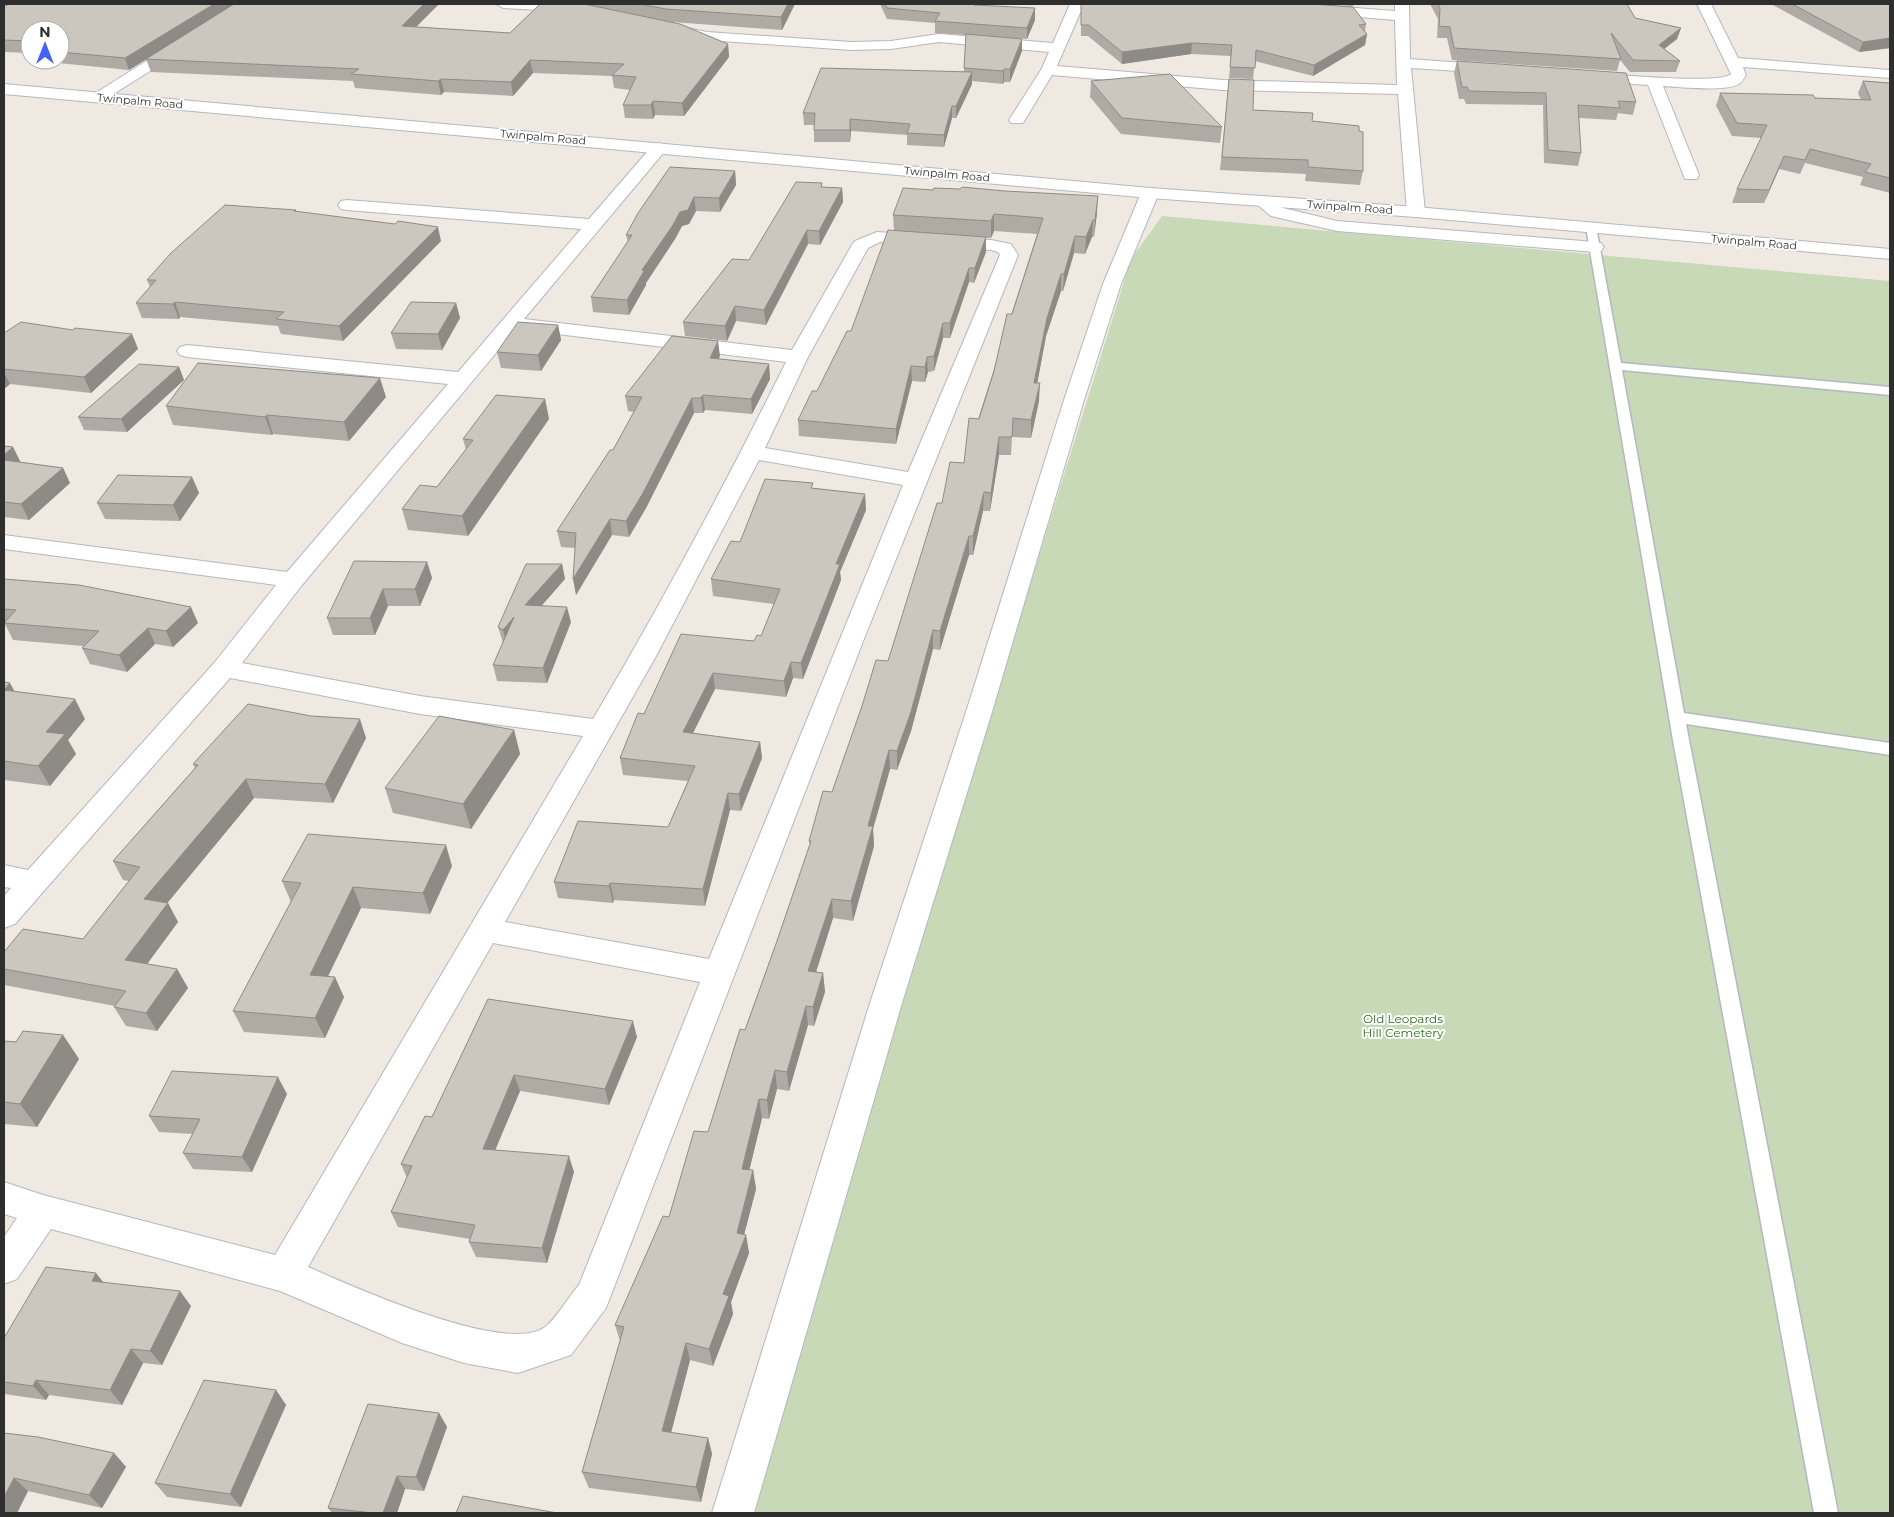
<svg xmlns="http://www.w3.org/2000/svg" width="1894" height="1517" font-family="Montserrat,sans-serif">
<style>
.cemetery{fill:#c8d9b8}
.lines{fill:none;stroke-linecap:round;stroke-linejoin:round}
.lane-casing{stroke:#b4b7c1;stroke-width:3}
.street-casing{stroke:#b4b7c1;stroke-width:2}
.secondary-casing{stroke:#b4b7c1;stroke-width:2}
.lane{fill:#fff;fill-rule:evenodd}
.street{fill:#fff;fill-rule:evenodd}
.secondary{fill:#fff;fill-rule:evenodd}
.wall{fill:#afaba4}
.shaded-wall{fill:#8e8b86}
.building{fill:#cbc7bf;stroke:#8e8b86}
.labels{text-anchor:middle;stroke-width:4;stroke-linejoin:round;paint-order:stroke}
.far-street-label{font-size:11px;fill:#2e2e2e;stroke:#fff}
.park-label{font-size:12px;fill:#2c6e1b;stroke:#fff}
</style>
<rect width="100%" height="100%" fill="#efe9e1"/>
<path class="cemetery" d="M1162,216l728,65v1232h-1148l389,-1254z"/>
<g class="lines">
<defs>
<path id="lane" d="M1591,224l5,3 25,136 269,24v8l-268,-25 62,343 206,30v12l-204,-31 152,789h-24l-140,-767 -88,-519z"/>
<path id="street" d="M496,4h76l8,1 2,3 -7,4 -72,-4z
M1070,4h14l-27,62 166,14 174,5 -2,-65 -140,-12 -7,-4h55l92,7v-7h14l1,55 81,6 5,1 2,3 -2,3 -5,1 -80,-5 14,144 -3,4 -6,1 -6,-1 -3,-4 -9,-118 -175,-4 -171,-15 -29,48h-12l-2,-3 32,-50 8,-18 -110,-10 -48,7 -40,1 -144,-10 -39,-8 -2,-3 7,-4 34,7 144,10 40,-1 48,-7 114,9z
M1697,4h14l27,54 152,12v8l-147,-11 3,8c-2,3 -4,7 -7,9 -14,8 -59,3 -76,2l36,89 -2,4h-12l-37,-94 -56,-4 -5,-1 -2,-3 2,-3 5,-1c21,1 129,12 139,1z
M180,42l5,1 2,3 -2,3 -81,51h-10l-3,-3 3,-3 81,-51z
M659,143l6,2 2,3 -2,3 -141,168 268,31 60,-105 3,-4 22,-9 114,8 20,4 7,11 -156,389 -256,664 -35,47 -53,18 -54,-10 -62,-20 -122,-52 -229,-62 -34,50 -13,5v-47l13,-19 -13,-4v-32l39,13 232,60 308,-519 -163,-22 -190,-36 -215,246 -11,4v-32l7,-8 -7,-1v-22l24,5 187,-208 61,-77 -272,-36v-14l283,37 161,-188 -261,-27 -7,-2 -3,-4 3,-4 7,-2 271,27 123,-143 -234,-19 -6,-1 -3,-4 3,-4 6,-1 242,19 64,-74zM880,242l111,8 7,2 2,3 -92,217 -143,-24 43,-91 60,-109zM516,329l270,33c-60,121 -124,241 -193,357l-173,-23 -178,-33 60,-78zM759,460l144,25 -194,474 -204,-37 150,-264zM493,943l207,39 -121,303c-9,10 -24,35 -34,42 -39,29 -193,-41 -237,-60z
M1150,188l6,1 3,4 -38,91 -37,116 -92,312 -90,291 -148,510h-42l158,-510 96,-291 98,-312 39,-116 38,-91 3,-4z
M1262,196l6,1 15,11 54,13 258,21 6,1 3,4 -3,4 -6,1 -258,-21 -66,-15 -18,-15 3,-4z"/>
<path id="secondary" d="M4,84l1146,104 266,19 474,42v10l-474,-42 -266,-19 -1146,-104z"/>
</defs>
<use href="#lane" class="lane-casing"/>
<use href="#street" class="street-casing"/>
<use href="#secondary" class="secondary-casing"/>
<use href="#lane" class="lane"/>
<use href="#street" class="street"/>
<use href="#secondary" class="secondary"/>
</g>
<path class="wall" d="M9,4h430l-23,23 94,6 30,-29h255l-13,26 -110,-8 56,22 1,13 -45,59 -29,-1 -2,4 -28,-1 -2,-13 7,-15 -16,-2 -2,-12 -79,-3 -20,23 -69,-4 -3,3 -86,-7 -2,-7 -202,-9 -5,-13 -17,11 -81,-8 -1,-2h13v-30h-30v23l-26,-1v-45z
M880,4h95v1l60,15 -8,19 -11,-1 6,1v12l-12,31h-6l-1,2 -31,-3v3l-16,34h-4l-8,29 -37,-2v-10l-56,-4 -1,11h-36v-17h-10l-1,-12 161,-41 2,-37 -31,-2v-10l-48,-4z
M1324,4h30l-1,2z
M1430,4h197l8,14 46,10 -4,11 -13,10 16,12 -4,11h-46l-10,-12 -3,11 -165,-11 -5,-22h-10l1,-19z
M1771,4h119v44l-31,4z
M1081,5l285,19 -1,7 2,3 -2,11 -52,31 -58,-15 -2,18 -24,-1 2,-22 -40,-2 -69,10 -34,-28h-7z
M1457,61l179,41 -3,13 -15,-2 -2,7 -37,-2 2,35 -3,13 -34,-3 -1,-58 -77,-1 -2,-5h-5l-5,-26z
M1229,79l24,31 59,11 47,10 4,40 -3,14 -55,-4 1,-7 -86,-4z
M1091,81l131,46 -2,16 -99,-9 -31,-37z
M1863,81l27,2v110l-30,-8 3,-8 -58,-14 -5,11 -21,-5 -15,34h-32l5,-14 24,-51 -29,-2 -16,-30 4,-13 141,7 -3,-7z
M735,171l1,14 -16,27 -24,-1 -7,13 -7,2 -7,13 -29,44v2l-17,30 -36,-3 -2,-15 37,-55 -2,-7z
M822,183v4l20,1 1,14 -23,43 -12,-1 -42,81 -30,-4 -9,20 -42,-5 -2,-14 66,-62z
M296,212l145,29 -98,100 -62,-7 -3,-8 -98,-9 -1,2 -37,-1 -6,-15 14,-16 -3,-7z
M1097,213l-3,24h-2l-7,17 -11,-1 -11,38h-2l-15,45 -9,47 2,18 -8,37 -19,-1 -1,18h-12l-9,56h-7l-10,44h-4l-29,95 -7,-1 -22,82 -14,39 -7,-1 -17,60 1,17 -21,75 -20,-3 -17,54 7,1 2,19 -11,34 -6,-1 -19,66 -12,-2 -8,30 -7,-1 -13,52h4l3,19 -12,46h2l3,18 -18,49 2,12 -20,52 -23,-6 -19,73 37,5 4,16 -11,48 -112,-14 -7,-16 38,-131 -5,-16 54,-108 39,-85 69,-191 33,-96 -1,-4 23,-49 56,-131 54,-158 22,-40 73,-229 -43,-3 -3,7h-5v14l-12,31 -5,-1 -19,56h-7l-9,33 -6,1 -3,10 -13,-1 -16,63 -97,-8 -1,-16 19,-29 34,-60 43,-100 -1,-16z
M456,303l4,15 -18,32 -46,-1 -5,-16z
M558,325l3,15 -20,31 -40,-3 -4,-16z
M73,330l59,4 6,15 -47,44 -81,-9 -6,5v-56z
M720,356l-2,3 51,5 1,15 -18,35 -47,-4 -2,3h-9l-48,95 -17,29 -17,-2 -36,60 -1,-47 -14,-1 -4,-16 56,-81 21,-38 -6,-1 -3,-15z
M179,367l5,13 -57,52 -43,-2 -6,-13z
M386,397l-37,44 -76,-7 -1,1 -99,-10 -7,-19z
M545,399l4,20 -81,117 -60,-6 -6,-21 35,-22 29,-37 -3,-11z
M4,446l9,1 7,15 43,6 7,15 -41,37 -25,-3z
M192,477l7,16 -19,28 -75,-2 -8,-16z
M813,488l52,6 1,16 -26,62 1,8 -38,99 -10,-1 -7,19 -71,-8 -22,44 67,9 2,16 -21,53 -11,-1 -25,96 -91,-6 -1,3 -55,-5 -4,-16 114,-55 20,-46 -65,-6 -3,-17 24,-44 110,-73 7,-5 13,-32 -61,-8 -2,-17 29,-37z
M427,562l5,16 -12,28h-32l-13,29h-42l-6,-17z
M562,564l3,15 -23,26 29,17 -24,61 -50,-2 -4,-16 10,-22 -5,-16z
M4,579l194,44 -25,24 -18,-3 -28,28 -37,-8 -8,-16 1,-2 -70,-6 -8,-16h-1z
M4,682l11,10 70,27 -17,21 8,14 -26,32 -46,-6z
M514,730l6,24 -49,75 -78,-16 -8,-25z
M366,738l-33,65 -79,-5 -87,105h1l10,19 -31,42 30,5 11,19 -31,43 -31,-5 -12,-19 1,-1 -111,-21v-33l79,-13 46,-58 -6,-1 -10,-19 82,-93 -2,-4z
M452,866l-22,48 -69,-6 -33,68 16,21 -19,41 -81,-6 -11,-21 58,-109 -9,-21z
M488,999l149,38 -28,68 -89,-14 -25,59 79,22 -27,91 -71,-6 -7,-15 1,-3 -72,-12 -7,-15 16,-34 -6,-14 31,-47z
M63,1035l16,24 -42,68 -33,-3v-83l12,1z
M287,1094l-35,78 -59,-3 -10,-16 10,-19 -34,-2 -10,-16z
M103,1282l88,24 -29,59 -19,-2 -21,42 -73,-10 -3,5 -42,-6v-56z
M276,1390l10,15 -45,102 -74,-10 -12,-14z
M439,1413l8,14 -23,64 -19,-2 -8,24h-65l-4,-5z
M4,1433l110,20 12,14 -24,41 -74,-17 -11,22z"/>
<path class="shaded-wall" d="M214,4h22l-107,66 -4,-12z
M424,4h15l-34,34 -3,-12z
M788,4h7l-13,26 -1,-13z
M1035,8v12l-8,19v-11z
M1681,28l-4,11 -22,17 4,-11z
M1367,34l-2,11 -52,31 1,-11z
M1890,38v10l-31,4 4,-10z
M1022,39v12l-12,31v-13z
M1192,43l-1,11 -69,10v-12z
M728,44l1,13 -45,59 -2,-13z
M530,60l3,13 -20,23 -2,-14z
M1004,69v13l-1,2v-13z
M972,72v12l-16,34v-12z
M441,79l3,13 -3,3 -3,-14z
M653,101l2,14 -2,4 -2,-14z
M952,106v12l-8,29v-12z
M850,119l1,12 -1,11z
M1784,156l-5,13 -15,34 5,-13z
M735,171l1,14 -16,27 -1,-14z
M842,188l1,14 -23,43 -1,-14z
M1098,196l-1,17 -3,24 1,-17z
M694,197l2,14 -7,13 -7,2 -7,13 -29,44v2l-17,30 -2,-15 15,-30 38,-58z
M994,214v17l-3,7v-17z
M1093,220l-1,17 -7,17 1,-17z
M438,227l3,14 -98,100 -4,-15z
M807,230l1,14 -42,81 -2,-15z
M1075,236l-1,17 -11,38 1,-17z
M986,237v15l-12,31 1,-15z
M969,268v14l-19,56v-15z
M1061,274v17l-15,45 -12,65v-18l13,-65z
M175,302l5,15 -1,2 -6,-15z
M456,303l4,15 -18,32 -4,-16z
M735,306l1,15 -9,20 -2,-15z
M943,323v15l-9,33v-15z
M558,325l3,15 -20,31 -3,-16z
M132,334l6,15 -47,44 -7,-16z
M718,341l2,15 -8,17 -2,-15z
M927,357l1,15 -3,10v-15z
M769,364l1,15 -18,35 -1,-15z
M911,366l1,15 -16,63v-15z
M179,367l5,13 -57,52 -6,-13z
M4,372l6,12 -6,5z
M380,378l6,19 -37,44 -5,-19z
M1040,383l-1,18 -8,37v-18z
M703,395l2,15 -2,3 -2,-15z
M692,398l2,15 -48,95 -17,29 -3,-16z
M545,399l4,20 -81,117 -6,-20z
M267,415l6,19 -1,1 -7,-18z
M999,437v18l-9,56 1,-18z
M13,447l8,16 -17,6v-14z
M63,468l7,15 -41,37 -8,-16z
M192,477l7,16 -19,28 -7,-16z
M984,492l-1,19 -10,44v-19z
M865,494l1,16 -26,62 1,8 -38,99 -2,-16 35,-99z
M610,519l2,16 -36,60 -3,-16z
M969,536v19l-29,95v-19z
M427,562l5,16 -12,28 -5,-17z
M562,564l3,15 -36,41 -4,-15z
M383,589l5,17 -13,29 -5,-17z
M191,607l7,16 -25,24 -7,-16z
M567,607l4,15 -24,61 -4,-15z
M514,617l-7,28 -4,-15z
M148,628l7,16 -28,28 -8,-17z
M933,630v19l-22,82 -14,39v-19z
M791,662l2,16 -7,19 -2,-16z
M713,673l2,16 -30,60 -2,-17z
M10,683l11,20 -17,-11v-2z
M75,699l10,20 -17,21 8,14 -26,32 -12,-20 8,-34z
M360,719l6,19 -33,65 -8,-19z
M514,730l6,24 -49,75 -8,-25z
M760,742l2,16 -21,53 -2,-17z
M889,750l1,19 -17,60 1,17 -21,75 -2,-20 17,-75z
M246,779l8,19 -99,120 -11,-19z
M728,793l2,17 -25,96 -2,-17z
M446,845l6,21 -22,48 -7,-21z
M610,883l4,17 -1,3 -4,-17z
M353,887l8,21 -42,87 -9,-20z
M832,899l1,19 -23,73 -2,-20z
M168,903l10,19 -42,57 -11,-19z
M177,969l11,19 -31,43 -11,-18z
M823,973l2,19 -11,34 -1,-19z
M335,977l9,20 -19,41 -10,-20z
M806,1006l2,19 -19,66 -2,-19z
M633,1021l4,16 -28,68 -4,-16z
M63,1035l16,24 -42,68 -17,-23z
M775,1070l2,19 -8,30 -2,-19z
M514,1075l6,16 -31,74 -6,-16z
M278,1077l9,17 -35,78 -10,-15z
M759,1099l3,19 -17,70 -3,-19z
M569,1156l5,16 -27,91 -5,-15z
M753,1170l3,19 -15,57 5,-11 3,18 -18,49 2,12 -20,52 -4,-17 14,-55 14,-61z
M96,1273l12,15 -16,-7z
M180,1291l11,15 -29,59 -12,-14z
M686,1343l4,17 -23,88 -5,-17z
M131,1349l12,14 -21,42 -12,-15z
M36,1380l13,15 -3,5 -13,-14z
M276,1390l10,15 -45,102 -11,-13z
M439,1413l8,14 -23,64 -8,-14z
M708,1438l4,16 -11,48 -5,-15z
M114,1453l12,14 -24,41 -13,-13z
M397,1476l8,13 -8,24h-14z
M14,1478l14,13 -11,22h-13v-16z"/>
<path class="building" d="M9,4h205l-89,54 -65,-6v-22h-30v11l-26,-1v-33z
M234,4h190l-22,22 108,7 30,-29h44l96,20 48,20 -46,59 -29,-2 -2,4h-28l13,-28 -24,-2 12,-11 -94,-4 -19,22 -70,-3 -3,2 -87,-7 8,-5 -213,-10z
M640,4h148l-7,13 -115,-8z
M885,4h89v1l61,3 -8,20 -92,-7 5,-8 -53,-5z
M1082,4h230l41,3 13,17 -7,1 8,9 -53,31 -58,-15 -1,18 -25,-1 2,-22 -40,-2 -70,9 -33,-27h-8v-20z
M1438,4h189l8,14 46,10 -22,17 21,16 -47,-1 -22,-27 10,26 -167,-11 -4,-21 -11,-1 1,-18z
M1792,4h98v34l-27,4z
M966,34l56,5 -12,30h-6l-1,2 -39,-3z
M1457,61l169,12 10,29 -18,-1 2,7 -42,-3 3,48 -33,-3 -2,-57 -77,-2 -2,-4h-5z
M821,68l151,4 -16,34h-4l-8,29 -37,-2 3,-9 -60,-5v11h-36l1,-17h-12z
M1170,74l52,53 -100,-9 -31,-37z
M1229,79l25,1 -1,30 60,3 -1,8 47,5v5l4,1v39l-55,-4v-7l-86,-3z
M1863,81l27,2v95l-25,-6 6,-8 -61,-15 -5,11 -21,-4 -15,34 -32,-1 30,-64 -30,-2 -17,-30 93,2 2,3 56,2z
M670,167l65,4 -16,27 -25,-1 -6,13 -8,2 -7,13 -31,45 2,1 -17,29 -36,-3 41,-62h-6l12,-22z
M796,182l26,1 -1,4 21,1 -23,43 -12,-1 -43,80 -29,-4 -10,20 -42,-4 49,-63 17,1z
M962,187l43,4 93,5 -3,24h-2l-7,17 -11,-1 -11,38h-3l-14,44 -13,65h6l-9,37 -18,-2 -1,19h-13l-8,56 -7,-1 -11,44h-4l-29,95 -7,-1 -22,82 -14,39 -8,-1 -21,76h5l-22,75 -19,-2 -24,72 15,2 -10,34 -7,-1 -19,66 -12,-2 -8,30 -8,-1 -17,70 11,1 -16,63 9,2 -23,59 6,2 -20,53 -23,-6 -24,88 46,7 -12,49 -114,-15 42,-145 -9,-2 48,-109 6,1 25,-86 14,1 32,-103 5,1 32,-89 34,-100h-2l14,-50 9,1 30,-86 14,-46 12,1 49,-158h5l8,-41 14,1 5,-45 10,1 15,-48 13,-57h5l31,-96 -49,-4 -3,7 -98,-6 10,-27 30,2 1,-2 26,1z
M225,205l71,5 -2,1 101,13 3,-3 40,6 -99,99 -63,-7 8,-7 -109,-10 -2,2 -37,-1 20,-23h-9l24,-27z
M888,230l98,7 -11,31h-6l-19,55h-7l-9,33 -7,1 -2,10 -14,-1 -15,63 -98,-9 14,-29h5l30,-60h4z
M411,302l45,1 -18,31 -47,-1z
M21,322l52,8 2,-2 57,6 -48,43 -80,-8v-36z
M518,322l40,3 -20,30 -41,-3z
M672,336l46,5 -8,17 59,6 -18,35 -48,-4 -2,3h-9l-49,95 -17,28 -16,-2 -37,60 3,-46 -19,-2 53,-81h3l29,-53 -17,-1z
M198,363l182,15 -36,44 -77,-7 -2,2 -99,-11z
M139,364l40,3 -58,52 -43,-2z
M496,395l49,4 -83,117 -60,-7 18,-24 17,2 36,-47 -10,-1z
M4,446l9,1 -9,8z
M4,460l59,8 -42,36 -17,-2z
M118,475l74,2 -19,28 -76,-2z
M765,479l48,4 -2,5 54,6 -29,70h4l-39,99 -10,-1 -7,19 -71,-8 -30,59 77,10 -21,52 -11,-1 -25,96 -93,-6 -1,3 -55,-4 24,-61 90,6 27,-61 -75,-8 18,-45 6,1 37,-80 73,7 3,-6 4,1 19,-47 -69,-10 20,-38 9,1z
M354,561l73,1 -12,27h-32l-13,29h-43z
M526,564h36l-37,41 42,2 -24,61 -50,-3 21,-48 -11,13 -5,-3z
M4,579l75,6 112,22 -25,24 -18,-3 -29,27 -37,-7 17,-17 -95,-8 12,-13 -12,-1z
M4,682l6,1 -6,7z
M4,690l71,9 -29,33 19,2 -27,32 -34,-5z
M248,704l63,12 49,3 -35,65 -79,-5 -102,120 24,4 -43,57 52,9 -31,44 -32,-6 12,-16 -122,-22v-17l19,-23 60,10 57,-72 -27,-6 85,-96 -5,-1z
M439,716l75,14 -51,74 -78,-16z
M308,834l138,11 -23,48 -70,-6 -43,88 25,2 -20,41 -82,-7 68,-128 -19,-2z
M488,999l145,22 -28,68 -91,-14 -31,74 86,7 -27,92 -73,-6 6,-17 -84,-13 21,-46 -11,-2 24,-48 7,1z
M23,1031l40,4 -43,69 -16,-2v-61l12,1z
M172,1071l106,6 -36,80 -59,-4 17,-34 -51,-3z
M46,1267l50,6 -4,8 88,10 -30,60 -19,-2 -21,41 -74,-10 -3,6 -29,-4v-44z
M204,1380l72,10 -46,104 -75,-11z
M368,1404l71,9 -23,64 -19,-1 -14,37h-10l-45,-5z
M4,1433l34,4 76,16 -25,42 -75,-17 -10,19z
M463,1496l94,17h-101z"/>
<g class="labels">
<g class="far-street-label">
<text transform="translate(140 101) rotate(5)" y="4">Twinpalm Road</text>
<text transform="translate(543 137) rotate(5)" y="4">Twinpalm Road</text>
<text transform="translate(947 174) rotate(5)" y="4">Twinpalm Road</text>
<text transform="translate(1350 207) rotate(4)" y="4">Twinpalm Road</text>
<text transform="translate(1754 242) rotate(5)" y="4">Twinpalm Road</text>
</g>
<g class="park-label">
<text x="1403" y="1023">Old Leopards<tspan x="1403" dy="14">Hill Cemetery</tspan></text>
</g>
</g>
<rect width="1894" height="1517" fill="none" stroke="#2e2e2e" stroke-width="10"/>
<g transform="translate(45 45)"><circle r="24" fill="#ffffff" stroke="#ababab"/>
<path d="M0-4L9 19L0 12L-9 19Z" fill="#4264fb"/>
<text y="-8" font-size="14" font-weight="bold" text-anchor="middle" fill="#2e2e2e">N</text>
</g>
</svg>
